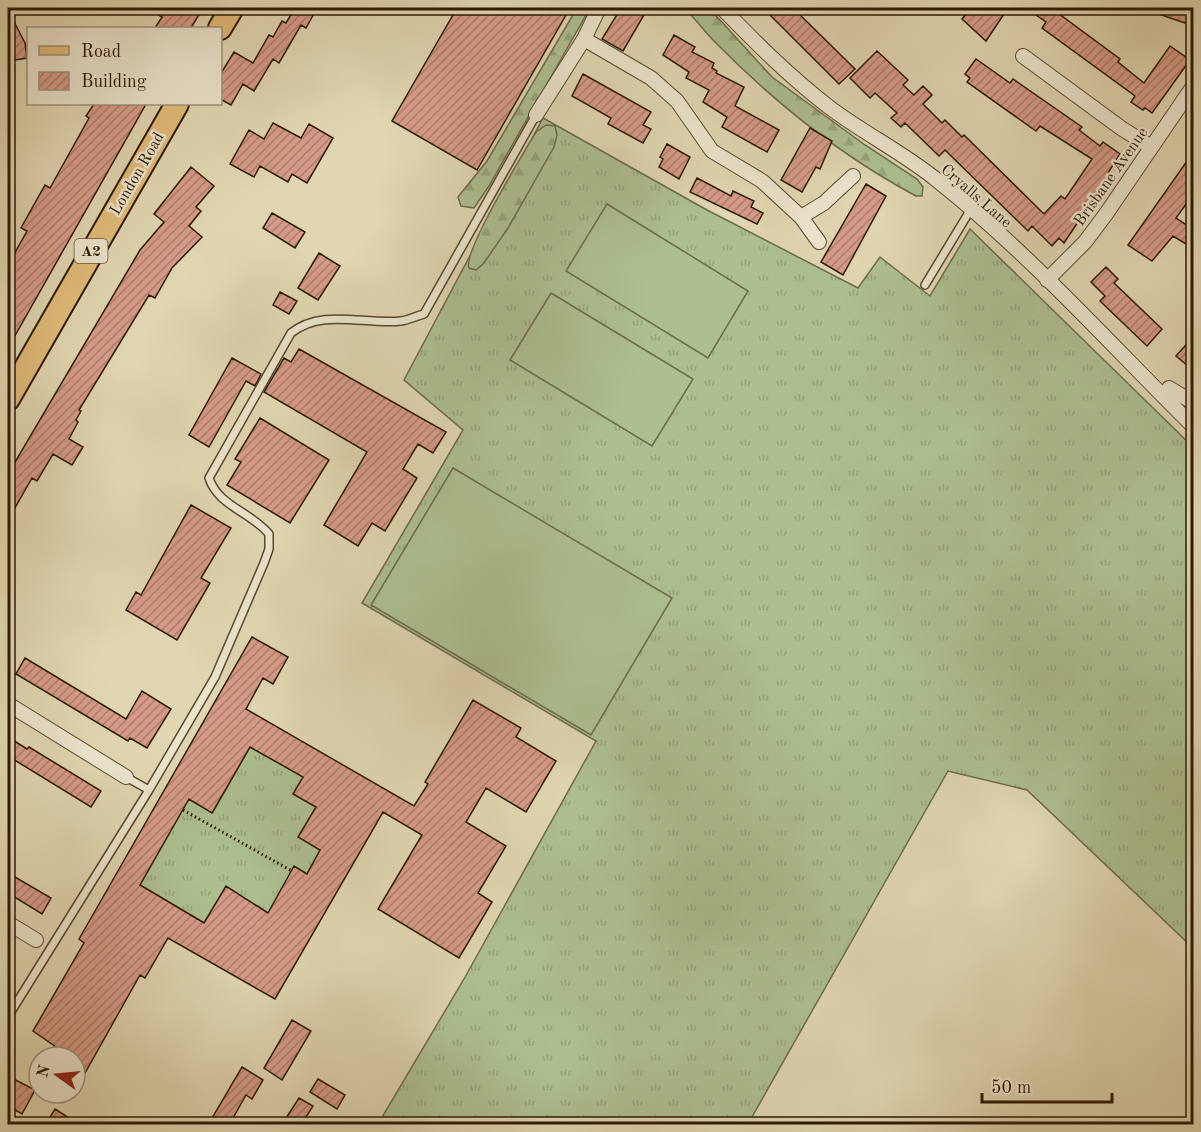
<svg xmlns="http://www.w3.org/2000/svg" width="1201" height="1132" font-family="'Old Standard TT',serif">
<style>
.grass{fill:url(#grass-tufts);stroke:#6c6c4a;stroke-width:1.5}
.forest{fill:url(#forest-firs);stroke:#6c6c4a;stroke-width:1.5}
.pitch{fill:#adbf90;stroke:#6c6c4a;stroke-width:1.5}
.building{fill:url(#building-hatch);stroke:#2c1903;stroke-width:1.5;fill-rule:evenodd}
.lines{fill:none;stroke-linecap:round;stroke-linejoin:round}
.lane-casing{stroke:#59482e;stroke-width:10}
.street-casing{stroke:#59482e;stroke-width:16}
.primary-casing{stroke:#2c1903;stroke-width:26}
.path{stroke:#2c1903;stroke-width:3;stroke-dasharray:1.5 3;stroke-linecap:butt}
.lane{stroke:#ebe4cc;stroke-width:7}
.street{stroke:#ebe4cc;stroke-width:14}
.primary{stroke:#e0bb78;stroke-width:22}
.labels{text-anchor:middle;stroke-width:5;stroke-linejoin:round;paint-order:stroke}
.shield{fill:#ebe4cc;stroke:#65563f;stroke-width:1.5}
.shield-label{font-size:15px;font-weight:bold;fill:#2c1903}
.street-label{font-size:16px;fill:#2c1903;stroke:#ebe4cc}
</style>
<defs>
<pattern id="grass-tufts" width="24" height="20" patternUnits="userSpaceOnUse" patternTransform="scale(1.5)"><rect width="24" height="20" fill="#adbf90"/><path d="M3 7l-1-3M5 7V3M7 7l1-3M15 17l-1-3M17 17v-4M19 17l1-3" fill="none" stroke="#95a47b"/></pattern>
<pattern id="forest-firs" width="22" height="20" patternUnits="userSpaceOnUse" patternTransform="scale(1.5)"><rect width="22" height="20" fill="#adbf90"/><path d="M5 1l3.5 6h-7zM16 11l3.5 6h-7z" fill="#95a47b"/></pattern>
<pattern id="building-hatch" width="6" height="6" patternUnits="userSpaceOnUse" patternTransform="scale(1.5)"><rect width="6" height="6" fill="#d69b87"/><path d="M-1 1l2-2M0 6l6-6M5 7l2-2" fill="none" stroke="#ae7e6c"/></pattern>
</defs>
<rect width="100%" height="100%" fill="#e0d6b1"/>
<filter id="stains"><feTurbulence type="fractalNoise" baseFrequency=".00333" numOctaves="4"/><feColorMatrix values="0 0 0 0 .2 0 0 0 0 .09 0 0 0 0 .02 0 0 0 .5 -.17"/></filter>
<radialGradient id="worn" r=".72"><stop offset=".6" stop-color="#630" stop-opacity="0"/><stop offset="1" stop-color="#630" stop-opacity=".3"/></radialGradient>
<path class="grass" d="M543,118l164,92 151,78 22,-31 50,39 40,-67 223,218v501l-166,-158 -79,-19 -200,353h-370l86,-145 132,-238 -234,-138 101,-173 -59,-50z
M250,747l112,62 -34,27 -21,38 -12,-7 -26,94 -129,-76 48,-86 25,13z"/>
<path class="forest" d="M577,8h13l-101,178 -15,22 -13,-2 -3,-9 29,-36z
M684,8h25l63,69 93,68 52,34 6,8 -1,9h-6c-73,-39 -142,-94 -201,-154 -11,-11 -20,-24 -31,-34z
M546,125l9,1 2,9 -3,12 -46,81 -24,35 -8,7 -7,-2c-7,-15 55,-116 67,-136z"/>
<path class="pitch" d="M607,204l141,87 -40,67 -142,-87z
M551,293l142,86 -41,67 -142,-86z
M453,468l219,130 -81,137 -220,-130z"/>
<path class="building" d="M146,8h57l-12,20h-36l7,-11z
M295,8h22l-11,20 -5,-3 -22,38 -6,-4 -19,32 -11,-7 -12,21 -11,-6v-24l14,-23 19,11 16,-28 4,2 9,-16 4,2z
M457,8h113l-93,162 -85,-49z
M621,8h27l-25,43 -21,-12z
M763,8h30l62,61 -16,15z
M971,8h37l-22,33 -24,-22z
M1026,8h25l69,51 -2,3 26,21 26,-37 20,14 -38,53 -7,-5 -2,2 -12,-8 4,-6 -93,-68 4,-6z
M1148,8h46v9l-3,8 -44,-15z
M8,10l17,33 2,15 -19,3z
M674,35l21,12 -3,5 22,11 -2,5 5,3 -1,2 28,14 -9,19 44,24 -12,22 -45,-25 5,-10 -24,-15 6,-12 -23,-12 3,-6 -26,-17z
M877,51l31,29 -5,5 11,10 9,-9 9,9 -9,9 19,19 3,-3 17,17 2,-2 80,79 17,-18 4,3 27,-40 -52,-33 -4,5 -69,-49 3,-4 -5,-4 11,-15 34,24 3,-4 69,48 -3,3 21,16 3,-4 17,12 -12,19 2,1 -46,69 -5,-5 -7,8 -20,-20 -4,5 -83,-81 -6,6 -34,-33 -4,4 -10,-9 6,-5 -22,-20 -5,5 -20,-20z
M583,74l68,38 -8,13 8,4 -8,14 -35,-19 3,-6 -39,-22z
M94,104h52l-138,244v-83l19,-34 -6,-3 24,-43 5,3 39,-70 -3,-2z
M273,123l28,15 8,-14 24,14 -26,45 -15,-9 -4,8 -28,-16 -6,11 -24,-13 19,-34 15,9z
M810,128l22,13 -12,28 -4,-2 -14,25 -21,-12z
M667,144l23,13 -11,22 -20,-12 4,-8 -3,-2z
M1194,151v42l-18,25 18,12v3l-8,11 -13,-8 -21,25 -24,-16z
M191,167l23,19 -18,21 5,4 -12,15 13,11 -30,31 -17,30 -6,-3 -70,115 2,1 -5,9 2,2 -9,17 14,8 -11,18 -19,-11 -16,27 -5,-3 -24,42v-46l132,-224 24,-28 -10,-8z
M697,178l34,18 2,-5 21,10 -3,6 12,6 -6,11 -67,-32z
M866,184l20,12 -43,79 -22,-13z
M272,213l33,19 -10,16 -32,-20z
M319,253l21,13 -22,34 -20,-12z
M1106,267l12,12 -4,4 48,46 -15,17 -47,-45 5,-5 -14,-14z
M280,292l17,9 -8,13 -16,-9z
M1194,336v35l-18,-15z
M299,349l147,83 -13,21 -15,-9 -15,25 14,9 -32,53 -13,-8 -14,23 -34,-21 43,-73 -103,-60 20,-34 7,4z
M232,358l29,16 -6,12 -9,-5 -37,66 -20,-12z
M260,418l69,42 -39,63 -63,-38 14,-23 -6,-3z
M191,505l40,23 -30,50 9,5 -33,57 -51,-30 10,-18 5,3z
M252,637l36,20 -15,27 -10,-6 -17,31 168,97 14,-22 -3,-2 48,-82 48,28 -5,9 40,24 -30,51 -40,-24 -20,34 40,24 -28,47 14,9 -33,56 -81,-49 44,-74 -39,-23 -108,187 -107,-61 -23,40 -5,-3 -55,98 -10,-5v-11h-24l5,-10 -23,-16 51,-88 -5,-4zM250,747l53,30 -10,17 23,13 -18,30 22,13 -13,24 -13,-8 -26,47 -42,-27 -22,37 -64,-38 49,-86 23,14z
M25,658l101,61 16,-28 29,18 -24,39 -17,-10 -2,3 -112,-67z
M8,737l19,12 2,-2 72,44 -10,16 -83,-51z
M8,873l43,25 -9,16 -34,-21z
M292,1020l19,11 -29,49 -18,-12z
M242,1067l21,13 -11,19 -6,-4 -17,30h-21z
M8,1076l27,14 -13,24 -14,-8z
M318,1079l27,16 -8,14 -27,-17z
M299,1098l14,8 -12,19 -15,-7z
M55,1109l25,16h-35z"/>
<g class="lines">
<defs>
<path id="lane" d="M925,285l46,-76
M126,777l23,13 66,-113 49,-114 5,-14v-15c-18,-22 -51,-28 -60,-56l82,-145c31,-25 73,-8 110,-12 8,-1 15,-5 23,-7l112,-199
M9,1015l140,-225"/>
<path id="street" d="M599,8l-15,31 67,39 26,23 35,50 50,30 39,36 23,-14 29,-27
M722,8c34,35 68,69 107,99 34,26 75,46 109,74 92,73 172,163 256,246
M1023,56l98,72 30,19
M536,115l48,-76
M801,217l18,25
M1047,280l38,-38 21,-28 88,-129
M1169,388l25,15
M8,704l118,73
M8,923l28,17
M8,1123l1,1"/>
<path id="primary" d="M220,28l12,-20
M8,399l169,-295"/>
</defs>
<use href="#lane" class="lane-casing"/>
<use href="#street" class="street-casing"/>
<use href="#primary" class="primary-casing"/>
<path class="path" d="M183,810l109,61"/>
<use href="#lane" class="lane"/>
<use href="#street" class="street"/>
<use href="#primary" class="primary"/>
</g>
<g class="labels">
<rect class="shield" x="74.5" y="239" width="33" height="24" rx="4.5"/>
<g class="shield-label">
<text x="91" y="256">A2</text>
</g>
<g class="street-label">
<text transform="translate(136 173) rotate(-60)" y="6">London Road</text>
<text transform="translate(1110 176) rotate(-55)" y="6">Brisbane Avenue</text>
<text transform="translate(977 195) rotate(41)" y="6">Cryalls Lane</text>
</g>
</g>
<rect width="1201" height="1132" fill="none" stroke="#e0d6b1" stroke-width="30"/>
<rect x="9" y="9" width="1183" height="1114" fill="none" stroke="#2c1903" stroke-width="3"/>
<rect x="15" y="15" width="1171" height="1102" fill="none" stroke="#2c1903" stroke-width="1.5"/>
<rect x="27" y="27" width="195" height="78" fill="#ebe4cc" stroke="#9f937c" stroke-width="1.5"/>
<rect x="39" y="46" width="30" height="9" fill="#e0bb78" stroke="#9f937c" stroke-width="1.5"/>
<text x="81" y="57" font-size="18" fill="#2c1903">Road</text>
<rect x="39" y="72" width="30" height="18" fill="url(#building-hatch)" stroke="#9f937c" stroke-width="1.5"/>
<text x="81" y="87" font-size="18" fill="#2c1903">Building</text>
<g transform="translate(57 1075) rotate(285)"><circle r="28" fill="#ebe4cc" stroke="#9f937c" stroke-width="1.5"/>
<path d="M0-4.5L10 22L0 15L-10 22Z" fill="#8f2418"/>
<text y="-9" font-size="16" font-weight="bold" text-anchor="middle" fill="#2c1903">N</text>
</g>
<path d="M982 1093v9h130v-9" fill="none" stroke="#2c1903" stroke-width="3"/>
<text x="991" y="1093" font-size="18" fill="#2c1903" stroke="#ebe4cc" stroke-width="4.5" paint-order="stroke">50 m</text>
<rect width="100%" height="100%" filter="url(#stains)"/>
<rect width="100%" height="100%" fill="url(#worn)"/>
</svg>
